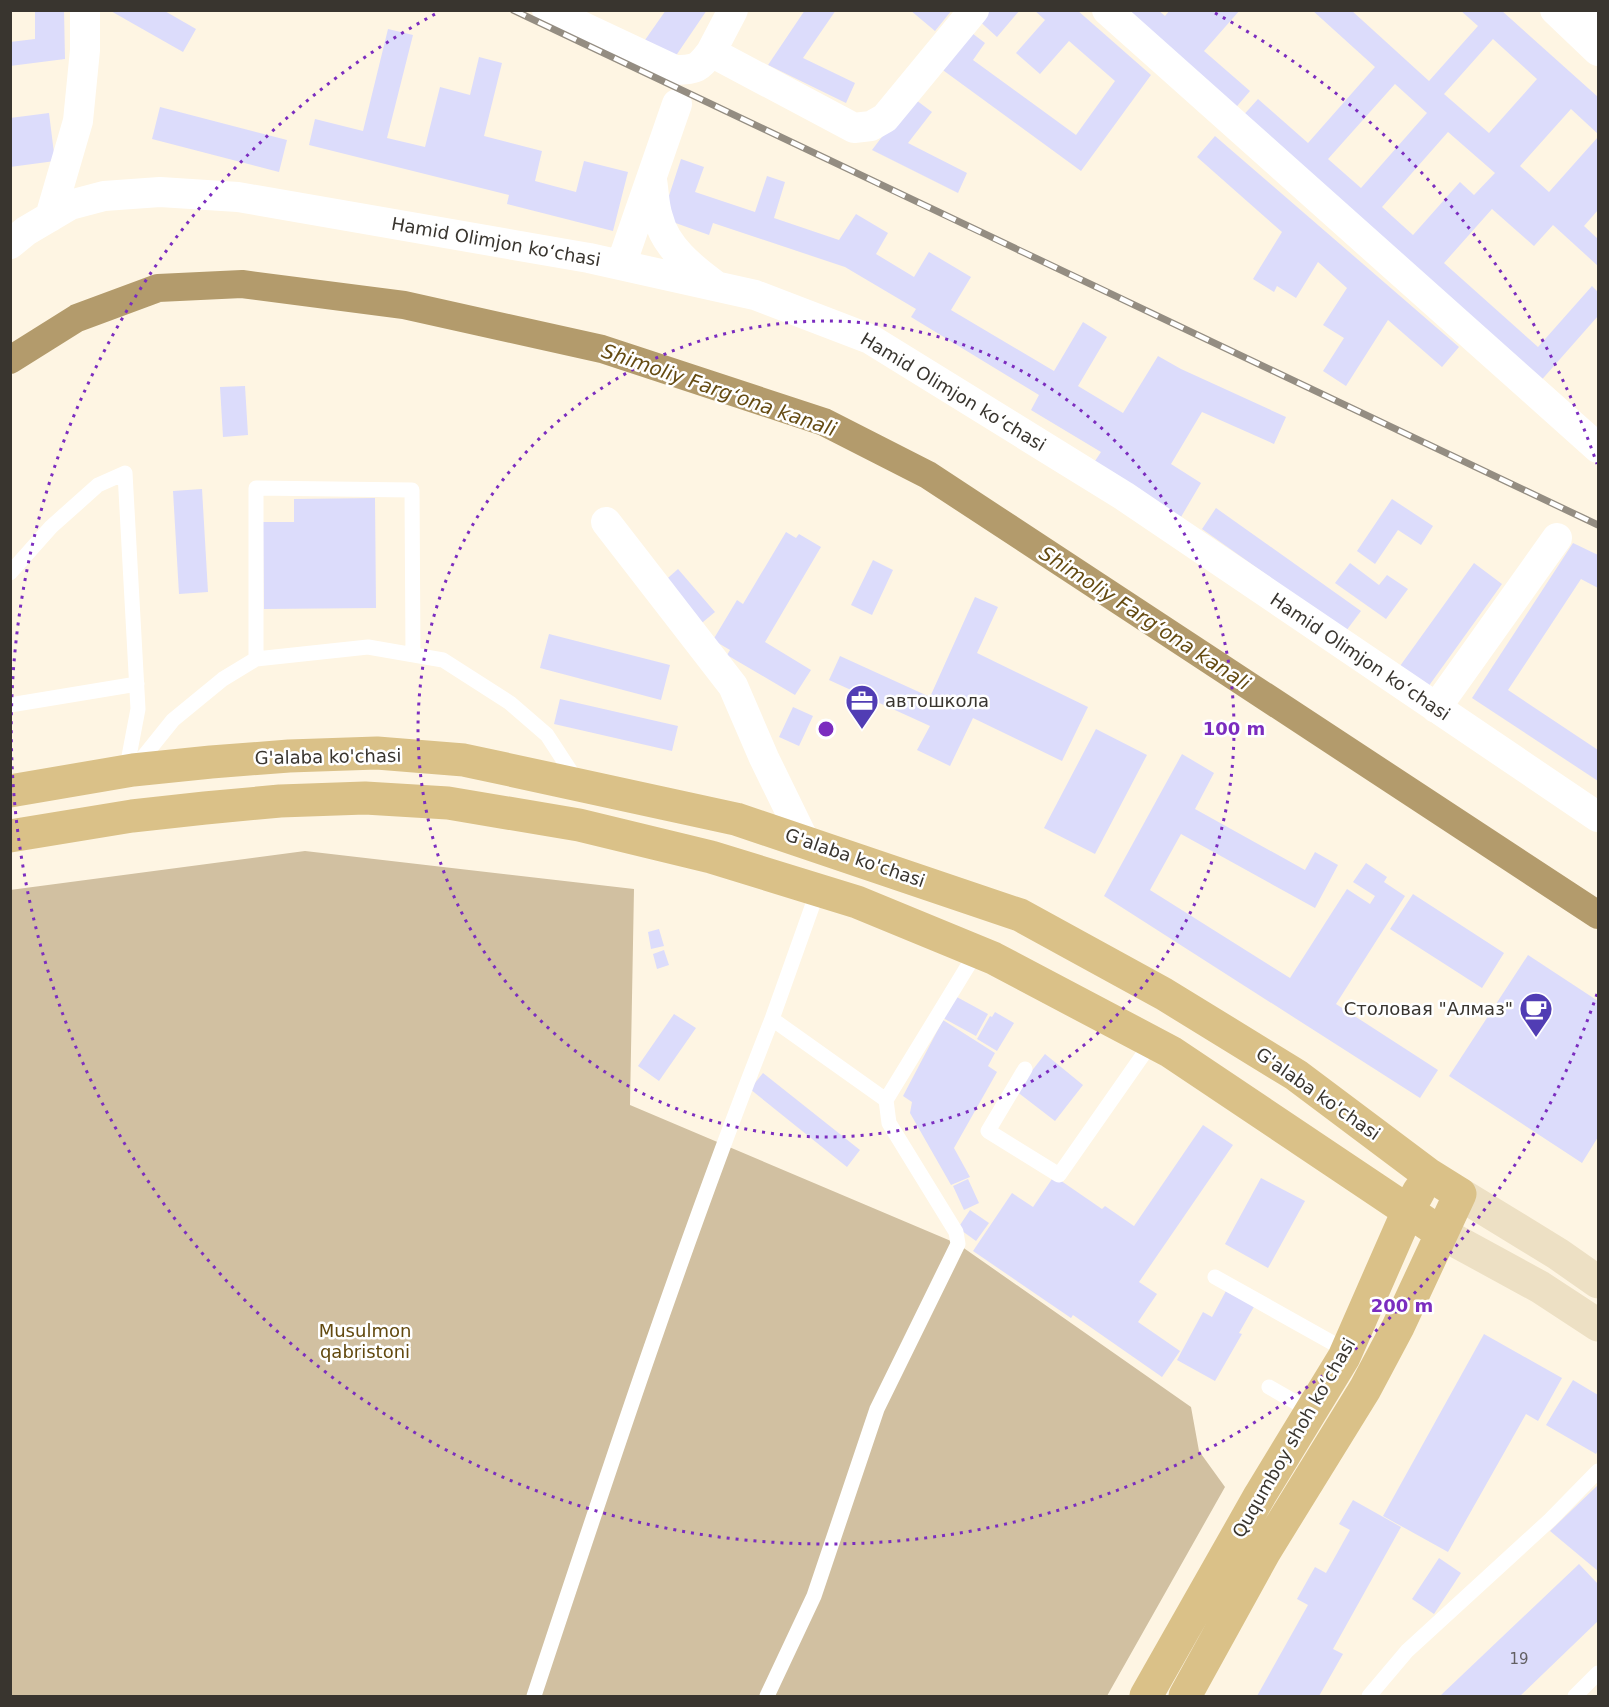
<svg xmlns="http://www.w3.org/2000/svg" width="1609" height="1707" font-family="'DejaVu Sans',sans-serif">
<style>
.green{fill:#d1c0a1}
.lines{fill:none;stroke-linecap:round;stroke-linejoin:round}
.canal{stroke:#b39b6c;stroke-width:28}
.building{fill:#dcdcfb;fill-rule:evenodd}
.service{stroke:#fff;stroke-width:15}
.minor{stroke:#fff;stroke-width:30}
.secondary{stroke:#ede0c4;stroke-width:33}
.primary{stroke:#dac188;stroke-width:33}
.rail-casing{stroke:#948d82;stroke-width:7}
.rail{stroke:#fff;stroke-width:4.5;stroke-dasharray:14;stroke-linecap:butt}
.ring{fill:none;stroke:#7b2cbf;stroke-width:3;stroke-dasharray:3 6}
.labels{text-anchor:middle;stroke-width:5;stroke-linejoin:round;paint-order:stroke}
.number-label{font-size:15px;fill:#625f62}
.street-label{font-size:18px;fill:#39352f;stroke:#fff}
.poi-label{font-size:18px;fill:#39352f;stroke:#fff;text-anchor:start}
.park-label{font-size:18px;fill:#62490f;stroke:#fff}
.water-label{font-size:20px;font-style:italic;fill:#654b12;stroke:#fff}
.centre{fill:#7b2cbf;stroke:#fff;stroke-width:3}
.ring-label{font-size:18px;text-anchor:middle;font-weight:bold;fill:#7b2cbf;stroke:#fff;stroke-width:5;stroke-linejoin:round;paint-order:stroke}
</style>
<rect width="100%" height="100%" fill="#fef5e3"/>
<path class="green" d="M305,851l329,38 -4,216 328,139 233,163 8,44 26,36 -118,209h-1096l-1,-806z"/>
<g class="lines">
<path class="canal" d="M10,360l67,-42 81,-30 84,-4 162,21 198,44 222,73 104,53 670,440"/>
</g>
<path class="building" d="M35,10h29l1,49 -55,7v-24l25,-3z
M109,10h54l33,19 -13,23z
M666,10h41l-34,50 -28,-20z
M805,10h31l-33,48 52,25 -9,20 -78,-38z
M910,10h42l-17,21z
M983,10h37l-23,27 -21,-19z
M1034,10h43l74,65 -70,96 -141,-103 28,-38 17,13 -12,17 103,75 39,-54 -46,-40 -29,33 -24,-21 29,-33z
M1118,10h40l7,6 5,-6h70l-36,41 46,40 -18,21z
M1312,10h39l78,71 49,-55 -18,-16h41l97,87v37l-27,-25 -51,57 29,26 49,-55v73l-14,16 14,13v27l-45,-41 -19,21 -42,-37 -48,54 94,84 54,-61 6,6v24l-60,68 -298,-265 18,-20 50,44 67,-76zM1493,39l44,40 -48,54 -45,-39zM1395,84l32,29 -66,75 -33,-29zM1448,132l47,41 -21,22 -14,-13 -47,53 -31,-28z
M388,29l25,6 -26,103 38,9 15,-60 30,8 9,-38 23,6 -18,73 58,15 -7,30 41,11 8,-31 44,11 -15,59 -106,-27 2,-9 -200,-50 6,-26 48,12z
M912,97l20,15 -24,31 59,30 -9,20 -86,-43z
M160,107l127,33 -8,32 -127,-33z
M49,113l6,48 -45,6v-49z
M1215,136l244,211 -17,20 -54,-47 -42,66 -23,-15 21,-33 -21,-13 24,-37 -29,-26 -22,36 -19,-12 -3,6 -21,-13 29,-47 -85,-75z
M681,159l23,8 -9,25 60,20 12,-36 18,6 -11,36 65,22 17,-26 32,19 -12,21 38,23 15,-25 42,25 -20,33 103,61 29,-49 24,15 -29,49 45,27 35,-57 23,13 105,48 -12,27 -72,-32 -31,52 30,19 -20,34 -88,-53 8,-12 -70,-42 8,-15 -128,-78 5,-8 -71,-42 -132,-44 -4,12 -39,-14 -4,-16z
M245,386l3,49 -25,2 -3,-50z
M202,489l6,103 -29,2 -6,-103z
M375,498l1,110 -112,1 -1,-87h31v-23z
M1392,499l41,27 -12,19 -23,-15 -23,34 -18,-13z
M1216,508l145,103 -15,20 -144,-102z
M786,532l10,6 3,-4 22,13 -56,95 46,28 -16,25 -68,-40 3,-5 -17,-10 24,-40 6,4z
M1573,543l25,12v33l-17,-9 -73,111 90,60v31l-126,-83z
M873,560l20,10 -21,45 -21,-10z
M1350,563l29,22 8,-10 21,14 -22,30 -51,-36z
M1474,563l28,21 -74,103 -28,-21z
M678,569l37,43 -18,15 -37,-42z
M975,597l23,10 -21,46 111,54 -26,54 -89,-43 -23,48 -33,-16 13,-24 -101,-46 11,-24 90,41z
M549,634l121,31 -9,35 -121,-32z
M560,699l118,27 -6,25 -118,-27z
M793,707l20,9 -14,30 -20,-9z
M1096,729l51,26 -52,99 -51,-26z
M1182,754l32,19 -19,36 110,61 10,-18 23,13 -23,43 -134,-74 -31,56 140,88 57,-89 23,15 5,-8 -22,-14 13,-19 21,14 -3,5 21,14 -69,108 102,66 -18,28 -316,-202z
M1413,894l91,59 -22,35 -92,-59z
M659,929l5,17 -13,3 -3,-17z
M664,950l5,15 -12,4 -4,-15z
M1528,955l70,46v136l-16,26 -133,-87z
M955,996l33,18 -12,22 -33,-18z
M995,1012l19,11 -17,28 -20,-12 13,-23 2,1z
M674,1014l22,14 -37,53 -21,-15z
M943,1020l52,33 -7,13 9,6 -43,76 16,29 -19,8 -41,-72 2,-11 -9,-6z
M1045,1054l38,31 -28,36 -39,-30z
M763,1073l97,77 -13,17 -97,-78z
M1203,1125l30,20 -94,137 18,12 -19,28 42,29 -18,26 -89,-62 -2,3 -98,-67 39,-58 21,14 21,-31 48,33 3,-3 29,20z
M1261,1178l44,23 -37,67 -43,-24z
M968,1179l11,24 -15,7 -11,-24z
M970,1210l19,13 -13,18 -18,-13z
M1227,1289l28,16 -16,28 3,1 -27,47 -38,-21 26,-48 9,5z
M1484,1334l78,44 -24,43 -12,-7 -78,138 -65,-36z
M1573,1380l25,15v55l-2,4 -50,-29z
M1598,1485v86l-48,-40z
M1353,1500l48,27 -68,122 10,5 -24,42h-62l51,-91 -11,-6 18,-32 11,6 24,-43 -11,-6z
M1439,1558l22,15 -27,41 -22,-15z
M1579,1564l19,20v37l-78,75h-80z"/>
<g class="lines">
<path class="service" d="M10,573l41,-46 47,-42 27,-12 13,236 -12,63
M256,659v-171l156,2 1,165
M10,705l127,-21
M136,766l37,-46 50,-41 33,-20 112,-12 75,13 67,43 37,32 30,46
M818,890l-46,129 114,81 91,-149
M1025,1069l-37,62 71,44 93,-133
M1215,1277l132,74
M1269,1387l42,24
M534,1696c75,-227 150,-454 238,-677
M767,1696l47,-100 63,-187 81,-165 -2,-12 -67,-109 -3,-23
M1369,1696l38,-45 143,-131 48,-49
M1575,1696l23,-23"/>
<path class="minor" d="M547,10l128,60c21,0 24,-2 36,-18
M733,10l-22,42 143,76 17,-2 14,-8 89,-108
M1107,10l491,438
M1555,10l43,41
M1560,10c12,7 27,11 38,2
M652,180c2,12 2,25 6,37 7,30 34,51 57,68
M50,217l28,-96 7,-71v-40
M10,244l16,-13 44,-26 34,-9 56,-4 78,5 351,61 166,37 115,44 254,157 474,321
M621,265l56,-161
M606,522l127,164 31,72 41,84
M1436,708l121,-170"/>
<path class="secondary" d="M1460,1194l98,60 40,28
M1441,1233l99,54 58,38"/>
<path class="primary" d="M10,791l123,-21 78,-8 78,-6 88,-3 87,7 272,59 284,96 144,79 132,81 132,99 32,20 -62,133 -33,62 -100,162 -80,145
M10,836l122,-20 73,-8 75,-7 85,-3 83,5 131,22 132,32 146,45 136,56 178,94 270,181
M1146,1696l114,-201 84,-138 64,-146 11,-20"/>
<defs>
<path id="rail" d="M513,10l1085,515"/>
</defs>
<use href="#rail" class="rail-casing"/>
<use href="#rail" class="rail"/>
</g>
<g class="ring">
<circle cx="826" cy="729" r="408"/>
<path d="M1597 994A815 815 0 1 1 437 13M1215 13A815 815 0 0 1 1597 464"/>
</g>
<defs>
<symbol id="office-pin" viewBox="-11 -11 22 30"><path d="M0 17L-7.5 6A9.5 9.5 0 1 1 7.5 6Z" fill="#513db4" stroke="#fff"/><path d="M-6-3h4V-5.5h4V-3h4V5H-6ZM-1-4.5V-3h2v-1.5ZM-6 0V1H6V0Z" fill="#fff"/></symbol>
<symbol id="cafe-pin" viewBox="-11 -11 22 30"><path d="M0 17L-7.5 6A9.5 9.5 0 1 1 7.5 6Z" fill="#513db4" stroke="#fff"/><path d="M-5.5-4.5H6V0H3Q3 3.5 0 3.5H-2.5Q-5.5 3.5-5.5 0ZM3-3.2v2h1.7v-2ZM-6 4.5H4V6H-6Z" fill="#fff"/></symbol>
</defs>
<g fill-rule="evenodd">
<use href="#office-pin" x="843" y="682" width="38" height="52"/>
<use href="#cafe-pin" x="1517" y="990" width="38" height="52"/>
</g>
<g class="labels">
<g class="number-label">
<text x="1519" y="1664">19</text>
</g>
<g class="street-label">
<text transform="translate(496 242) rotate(10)" y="6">Hamid Olimjon koʻchasi</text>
<text transform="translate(953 392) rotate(31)" y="6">Hamid Olimjon koʻchasi</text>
<text transform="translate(1360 657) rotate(34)" y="6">Hamid Olimjon koʻchasi</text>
<text transform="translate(328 757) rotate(-1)" y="6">G'alaba ko'chasi</text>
<text transform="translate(855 858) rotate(19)" y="6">G'alaba ko'chasi</text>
<text transform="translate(1318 1094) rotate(35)" y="6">G'alaba ko'chasi</text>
<text transform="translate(1294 1438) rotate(-60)" y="6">Ququmboy shoh koʻchasi</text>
</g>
<g class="poi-label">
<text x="885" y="707">автошкола</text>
<text x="1513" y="1015" text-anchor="end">Столовая "Алмаз"</text>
</g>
<g class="park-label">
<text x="365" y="1337">Musulmon<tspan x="365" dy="21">qabristoni</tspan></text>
</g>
<g class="water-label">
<text transform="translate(719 390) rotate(19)" y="7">Shimoliy Fargʻona kanali</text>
<text transform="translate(1145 618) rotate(33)" y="7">Shimoliy Fargʻona kanali</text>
</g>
</g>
<circle cx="826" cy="729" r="9" class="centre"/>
<g class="ring-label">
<text x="1234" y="735">100 m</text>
<text x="1402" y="1312">200 m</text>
</g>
<rect width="1609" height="1707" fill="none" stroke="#39352f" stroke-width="24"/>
</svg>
